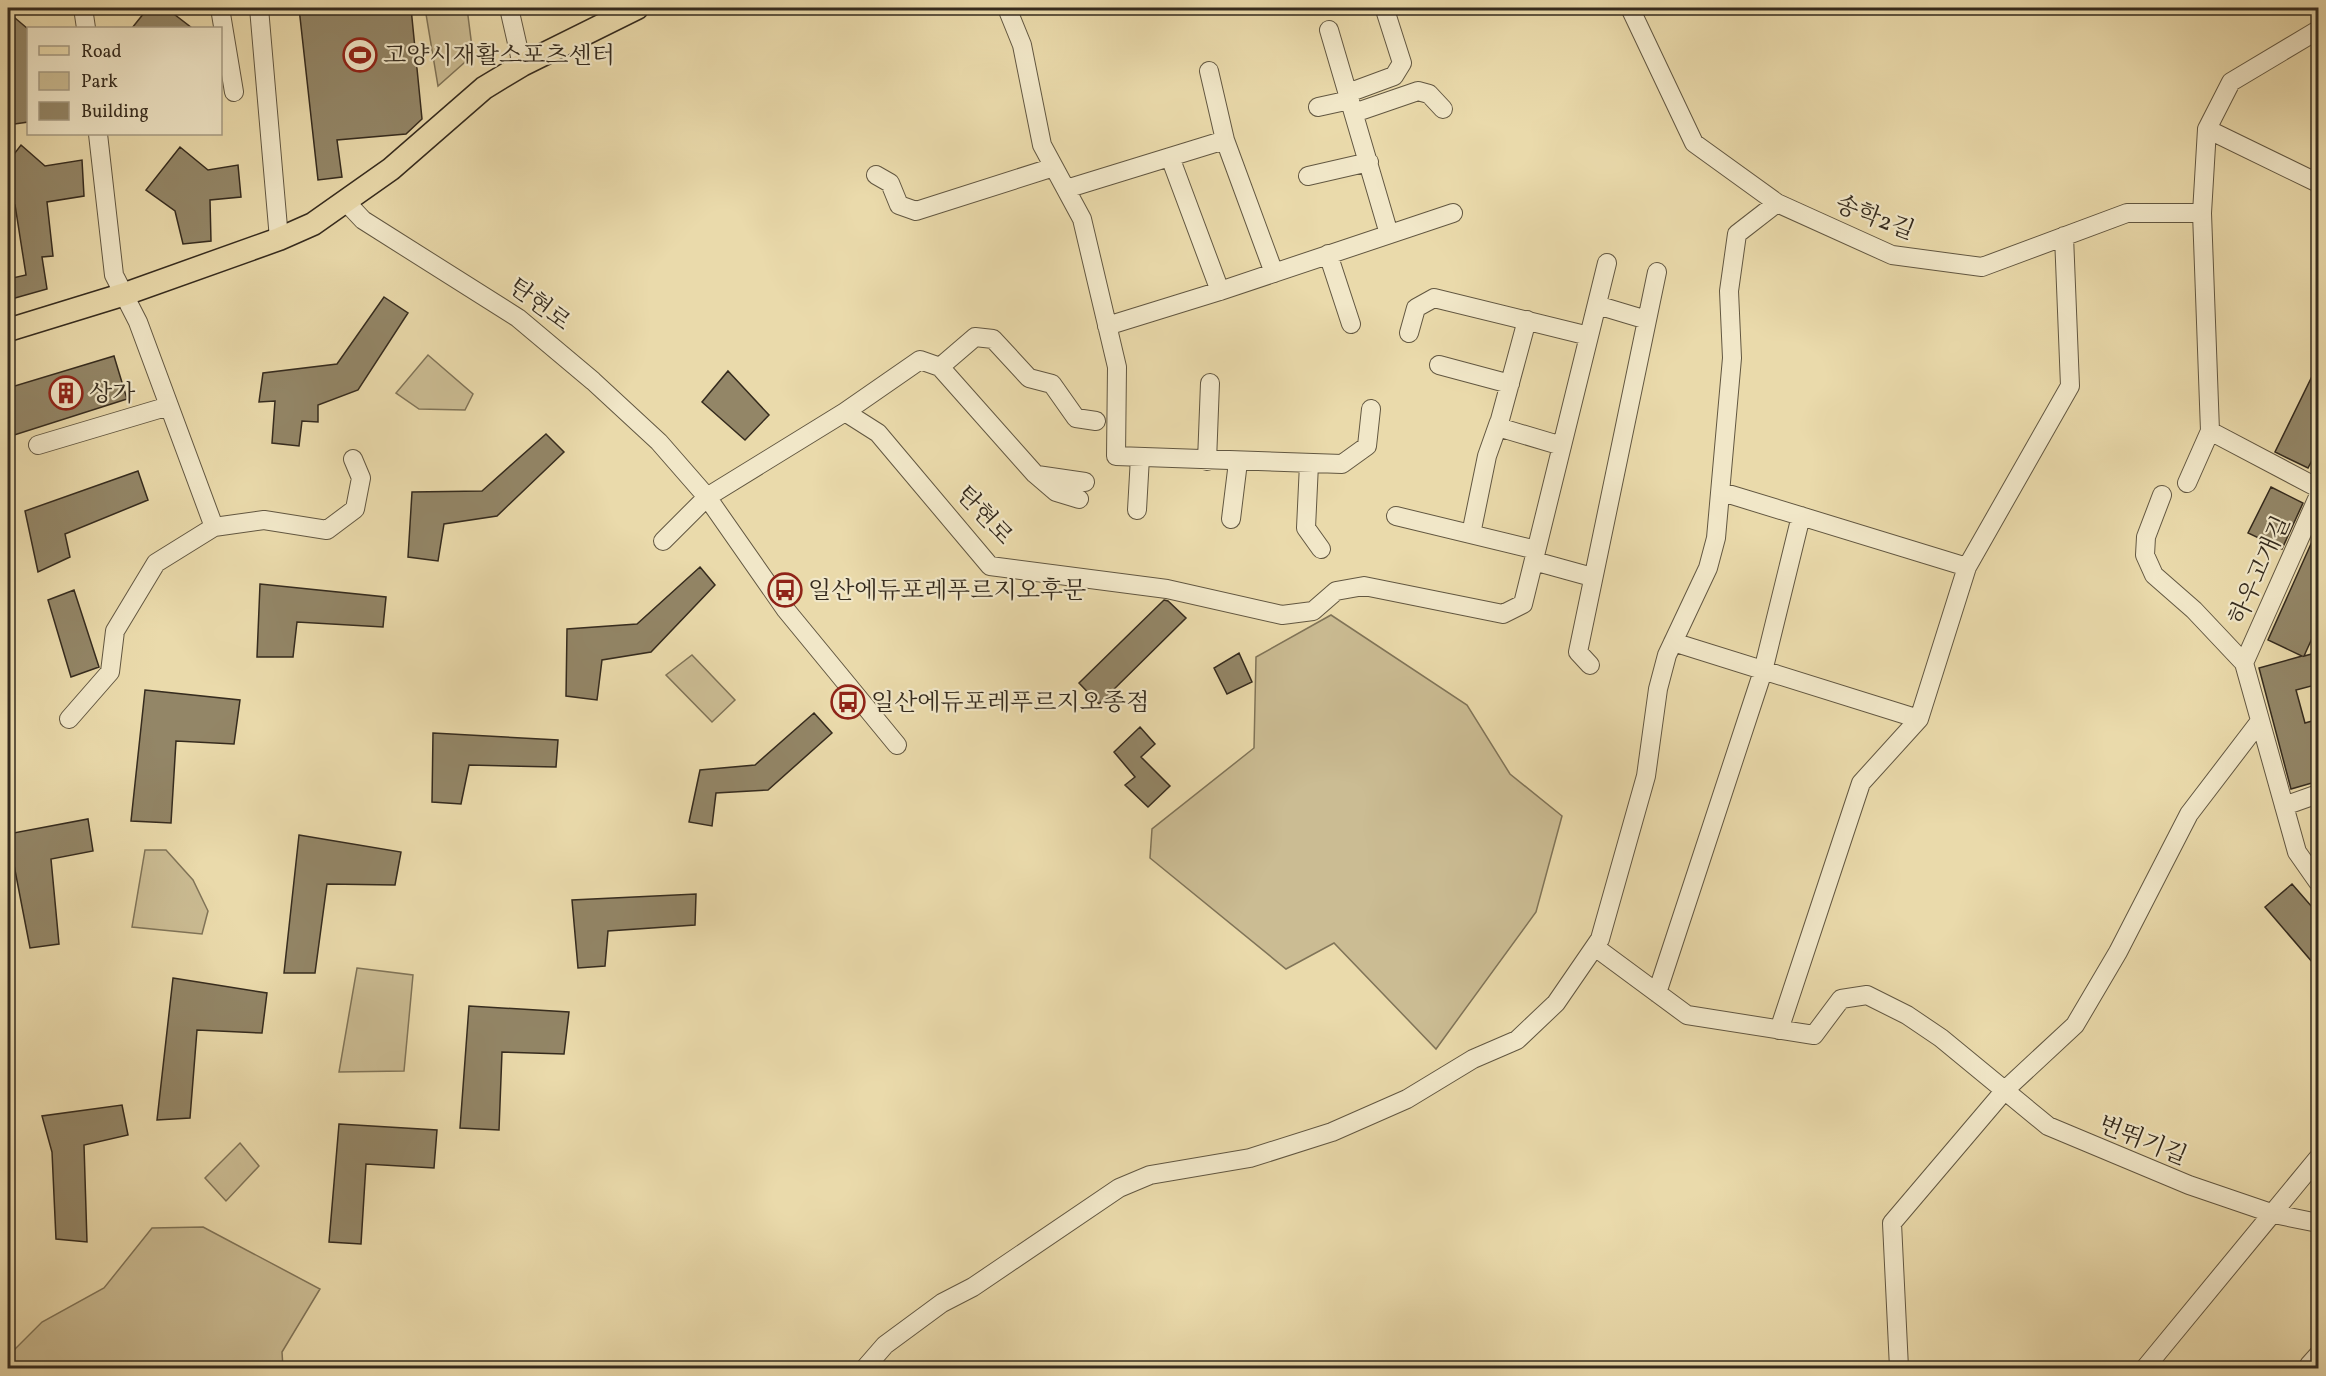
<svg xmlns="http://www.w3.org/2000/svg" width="2326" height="1376" font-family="Vollkorn,'Noto Serif KR',serif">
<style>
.green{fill:#cbbc93;stroke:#807458;stroke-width:1.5}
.building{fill:#938667;stroke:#352b1e;stroke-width:1.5}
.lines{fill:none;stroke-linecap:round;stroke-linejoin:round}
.minor-casing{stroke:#625741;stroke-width:20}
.major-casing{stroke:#352b1e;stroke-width:25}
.minor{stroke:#f1e7c8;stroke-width:18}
.major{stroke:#eadaab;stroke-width:22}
.labels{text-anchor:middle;stroke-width:4.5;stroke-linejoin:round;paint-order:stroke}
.poi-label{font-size:24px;fill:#352b1e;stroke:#f1e7c8;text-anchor:start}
.street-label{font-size:24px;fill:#352b1e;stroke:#f1e7c8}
</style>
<rect width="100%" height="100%" fill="#eadaab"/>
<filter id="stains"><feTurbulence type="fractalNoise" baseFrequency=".00333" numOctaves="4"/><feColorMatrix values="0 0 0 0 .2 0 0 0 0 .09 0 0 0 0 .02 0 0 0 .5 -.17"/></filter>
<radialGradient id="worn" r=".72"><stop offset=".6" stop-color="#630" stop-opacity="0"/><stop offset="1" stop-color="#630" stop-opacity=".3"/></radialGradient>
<path class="green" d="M425,8h42l6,47 -35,31z
M428,355l45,39 -8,16 -46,-1 -23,-16z
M1331,615l136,90 43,69 52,42 -26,96 -100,137 -102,-106 -48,26 -136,-111 2,-29 102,-81 2,-91z
M692,655l43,45 -23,22 -46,-47z
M145,850h21l27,30 15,31 -6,23 -70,-7z
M357,968l56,7 -9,96 -65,1z
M240,1143l19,23 -33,35 -21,-23z
M203,1227l117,62 -38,63 1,16h-275v-12l34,-34 62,-34 48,-60z"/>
<path class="building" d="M148,8h18l26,20h-60z
M299,8h112l11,111 -16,15 -69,6 5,37 -24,3z
M8,12l20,17v93l-20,3z
M21,145l24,21 37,-6 2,36 -37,6 6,54 -11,1 5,32 -39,11v-21l18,-4 -11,-70 -7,-5v-38z
M180,147l28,23 30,-5 3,32 -31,3 1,41 -28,3 -8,-33 -29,-21z
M384,297l24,16 -50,77 -40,15v17l-16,-1 -3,25 -27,-3 3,-42 -16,1 4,-29 74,-9z
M114,356l13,43 -119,38v-49z
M2319,362v85l-11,21 -33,-16z
M728,371l41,44 -24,25 -43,-38z
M546,434l18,18 -67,64 -53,8 -6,37 -30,-4 4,-65 70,-1z
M138,471l10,29 -83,34 5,23 -32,15 -13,-61z
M2271,487l32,16 -21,46 -34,-16z
M2319,526v97l-15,33 15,-4v32l-23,6 9,33 14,-4v62l-28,8 -32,-121 43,-12 -34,-16z
M700,567l15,18 -64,67 -49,8 -5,40 -31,-4 1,-67 70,-5z
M260,584l126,13 -3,30 -86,-5 -4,35h-36z
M74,590l25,77 -28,10 -23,-77z
M1164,600l4,1 18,17 -87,86 -20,-21z
M1239,653l13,29 -25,12 -13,-26z
M145,690l95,10 -6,44 -58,-3 -5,82 -40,-2z
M814,713l18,20 -64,57 -52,3 -4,33 -23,-4 11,-52 55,-5z
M1140,727l15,17 -14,13 29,29 -22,21 -23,-22 10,-8 -21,-25z
M433,733l125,7 -2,27 -87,-2 -8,39 -29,-2z
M88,819l5,32 -42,8 8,85 -29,4 -22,-114z
M299,835l102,17 -6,33 -68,-1 -12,89h-31z
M2292,884l27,31v55l-54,-63z
M696,894l-1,31 -87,6 -3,35 -27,2 -6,-68z
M173,978l94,15 -5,40 -65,-3 -7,88 -33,2z
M469,1006l100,6 -5,42 -62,-2 -3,78 -39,-2z
M122,1105l6,30 -44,10 3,97 -31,-3 -4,-87 -10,-36z
M339,1124l98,6 -3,38 -68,-4 -5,80 -32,-2z"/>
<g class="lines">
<defs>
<path id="minor" d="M83,8l3,20
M220,8l14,84
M259,8l20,231
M509,8l13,57
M1007,8l15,37 20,100 40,74 35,148 -1,89 226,8 25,-18 4,-37
M1630,8l64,135 83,60 115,52 90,12 145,-54h75
M1329,30l60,204
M1209,71l16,69
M1348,93l46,-17 8,-13 -16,-50
M1318,107l32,-7
M1354,113l64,-22 11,3 14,15
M2207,129l24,-47 87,-52
M98,134l16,141 24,47 76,205
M1170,157l50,134
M876,175l14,8 9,22 17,6 138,-44
M1308,176l61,-14
M2318,183l-111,-54 -5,84 8,218 108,57
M1066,189l159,-49 49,133
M347,203l16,17 155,98 75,63 66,61 48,55 79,113 111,135
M1328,254l23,70
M1597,305l50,15
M1527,320l-29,107 64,19
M1107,326l113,-35 233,-78
M1409,333l7,-25 18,-10 155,38
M1439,365l71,19
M940,367l35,-30 18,2 36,39 23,6 24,34 20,3
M845,412l75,-52 20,7 95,107 21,18 23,7
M38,445l131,-39
M1207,461l3,-78
M1309,464l-3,64 15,21
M1037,475l48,7
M2187,483l23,-52
M1722,492l245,75
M2162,495l-16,42 -1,18 9,20 40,35 50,53
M2318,497l-74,166 53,189 21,30
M1137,510l3,-53
M1396,516l140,34
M1231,519l7,-57
M1471,534l16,-78 12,-34
M663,541l44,-44 138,-85 33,21 112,133 177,23 115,26 31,-4 23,-20 28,-5 139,28 20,-10 84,-341
M1534,561l58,16
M1673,642l246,77
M1590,665l-12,-13 79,-380
M69,719l41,-47 5,-41 41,-68 58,-36 50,-7 63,10 28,-21 6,-31 -8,-19
M2284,806l34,-12
M1595,947l92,68 127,20 27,-36 26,-4 40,20 34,23 107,88 141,59 85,29 44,9
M1657,993l106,-322 38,-155
M1779,1030l82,-247 58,-64 48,-152 103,-181 -6,-150
M2309,1365l9,-10
M865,1368l20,-23 57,-42 31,-16 146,-99 31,-13 100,-17 82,-26 75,-33 66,-40 44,-19 39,-37 44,-64 46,-163 12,-87 9,-34 41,-87 8,-30 16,-180 -3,-67 8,-57 40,-31
M1899,1368l-7,-145 113,-133 70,-65 43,-73 71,-138 71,-93
M2145,1368l173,-210"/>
<path id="major" d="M8,330l117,-36 154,-55 34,-15 78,-55 93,-81 38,-23 115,-57"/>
</defs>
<use href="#minor" class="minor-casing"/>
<use href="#major" class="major-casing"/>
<use href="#minor" class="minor"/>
<use href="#major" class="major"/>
</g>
<defs>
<symbol id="stadium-ring" viewBox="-11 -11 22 22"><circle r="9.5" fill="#f1e7c8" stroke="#8f2418" stroke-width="1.5"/><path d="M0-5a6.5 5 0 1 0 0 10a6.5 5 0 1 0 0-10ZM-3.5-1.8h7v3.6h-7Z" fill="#8f2418"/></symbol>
<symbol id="building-ring" viewBox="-11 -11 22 22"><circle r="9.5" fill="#f1e7c8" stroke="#8f2418" stroke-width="1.5"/><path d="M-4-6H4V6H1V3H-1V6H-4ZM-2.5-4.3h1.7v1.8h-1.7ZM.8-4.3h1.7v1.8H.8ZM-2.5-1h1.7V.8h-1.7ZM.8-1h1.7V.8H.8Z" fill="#8f2418"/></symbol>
<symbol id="bus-ring" viewBox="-11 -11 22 22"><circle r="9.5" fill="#f1e7c8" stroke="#8f2418" stroke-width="1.5"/><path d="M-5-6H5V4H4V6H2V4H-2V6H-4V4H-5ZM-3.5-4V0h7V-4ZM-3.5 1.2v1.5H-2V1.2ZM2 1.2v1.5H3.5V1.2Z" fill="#8f2418"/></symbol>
</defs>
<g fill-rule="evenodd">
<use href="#stadium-ring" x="341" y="36" width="38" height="38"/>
<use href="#building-ring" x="47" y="374" width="38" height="38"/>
<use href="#bus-ring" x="766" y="571" width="38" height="38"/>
<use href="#bus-ring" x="829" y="683" width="38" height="38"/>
</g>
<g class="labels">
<g class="poi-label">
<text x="383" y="63">고양시재활스포츠센터</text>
<text x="89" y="401">상가</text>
<text x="808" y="598">일산에듀포레푸르지오후문</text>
<text x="871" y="710">일산에듀포레푸르지오종점</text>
</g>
<g class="street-label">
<text transform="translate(1875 217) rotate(21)" y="8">송학2길</text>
<text transform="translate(540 304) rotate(37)" y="8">탄현로</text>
<text transform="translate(985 515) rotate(47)" y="8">탄현로</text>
<text transform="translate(2259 570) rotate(-66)" y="8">하우고개길</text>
<text transform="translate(2143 1140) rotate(22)" y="8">번뛰기길</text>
</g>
</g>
<rect width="2326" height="1376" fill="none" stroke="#eadaab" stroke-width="30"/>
<rect x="9" y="9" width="2308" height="1358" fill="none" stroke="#352b1e" stroke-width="3"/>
<rect x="15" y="15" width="2296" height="1346" fill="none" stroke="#352b1e" stroke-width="1.5"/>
<rect x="27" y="27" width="195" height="108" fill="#f1e7c8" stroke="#a69c84" stroke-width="1.5"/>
<rect x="39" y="46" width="30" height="9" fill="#eadaab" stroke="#a69c84" stroke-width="1.5"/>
<text x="81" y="57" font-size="18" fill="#352b1e">Road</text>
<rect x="39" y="72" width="30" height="18" fill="#cbbc93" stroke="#a69c84" stroke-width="1.5"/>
<text x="81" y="87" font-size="18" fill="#352b1e">Park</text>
<rect x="39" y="102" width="30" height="18" fill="#938667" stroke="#a69c84" stroke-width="1.5"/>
<text x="81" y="117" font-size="18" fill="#352b1e">Building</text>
<rect width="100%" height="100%" filter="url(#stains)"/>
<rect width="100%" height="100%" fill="url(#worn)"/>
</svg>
